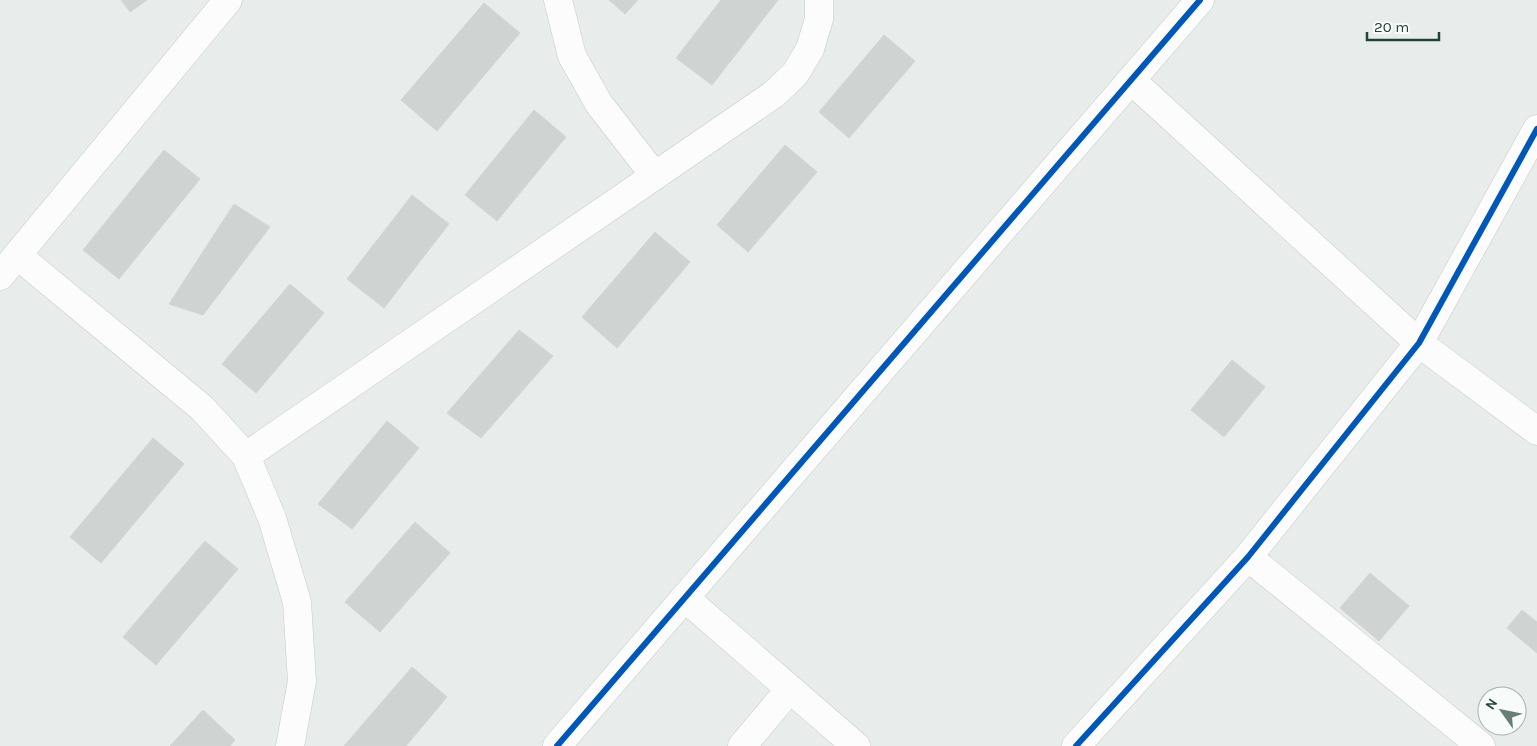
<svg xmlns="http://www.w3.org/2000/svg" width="1537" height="746" font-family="Karla,sans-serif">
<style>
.building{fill:#cfd4d2;stroke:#d1d6d4}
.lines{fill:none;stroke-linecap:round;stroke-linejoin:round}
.minor-casing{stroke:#c5cac8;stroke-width:29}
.minor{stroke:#fcfcfc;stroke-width:28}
.cycleway-casing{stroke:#f7fbf9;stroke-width:9}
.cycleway{stroke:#0057b8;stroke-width:6}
</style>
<rect width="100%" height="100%" fill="#e8edeb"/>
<path class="building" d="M121,0h26l-17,12z
M609,0h29l-13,14z
M721,0h57l-66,85 -36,-27z
M484,3l36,30 -83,98 -36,-31z
M884,35l31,26 -66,77 -30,-26z
M534,110l32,27 -69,84 -32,-26z
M785,145l32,27 -69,80 -31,-27z
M164,150l36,29 -81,100 -36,-29z
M412,195l37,29 -65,84 -37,-29z
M234,204l36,23 -67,88 -34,-11z
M655,232l35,30 -73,86 -35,-31z
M290,284l34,29 -68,80 -34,-29z
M519,330l34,26 -72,82 -34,-25z
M1232,360l33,27 -41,50 -33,-27z
M387,421l32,27 -67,81 -34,-25z
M153,438l31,26 -83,99 -31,-26z
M415,522l35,31 -70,79 -35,-30z
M205,541l33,28 -82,96 -33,-28z
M1370,573l39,33 -30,35 -39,-33z
M1522,610l15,12v31l-30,-25z
M412,667l35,30 -41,49h-62z
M203,710l32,30 -5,6h-60z"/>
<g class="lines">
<defs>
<path id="minor" d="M558,0l14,56 27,48 56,72
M1131,80l288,263 118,88
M17,255l185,153 44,48 26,62 25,84 5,79 -12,65
M0,276l228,-276
M246,456l528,-362 21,-20 15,-25 9,-30v-19
M1248,557l233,189
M685,598l171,148
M557,746l643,-746
M742,746l48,-57
M1076,746l172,-189 171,-214 118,-214"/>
</defs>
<use href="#minor" class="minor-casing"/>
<use href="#minor" class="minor"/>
<defs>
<path id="cycleway" d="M557,746l643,-746
M1076,746l172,-189 171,-214 118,-214"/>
</defs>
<use href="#cycleway" class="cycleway-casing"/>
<use href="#cycleway" class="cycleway"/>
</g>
<g transform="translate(1502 711) rotate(303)"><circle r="24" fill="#f7fbf9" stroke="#a3b1ad"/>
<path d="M0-4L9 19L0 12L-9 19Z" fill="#697e78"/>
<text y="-8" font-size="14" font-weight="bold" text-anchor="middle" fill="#24423a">N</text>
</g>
<path d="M1367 32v8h72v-8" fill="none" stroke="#24423a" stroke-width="2.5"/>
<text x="1374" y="32" font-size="15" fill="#24423a" stroke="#f7fbf9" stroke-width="4" paint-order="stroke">20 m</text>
</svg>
